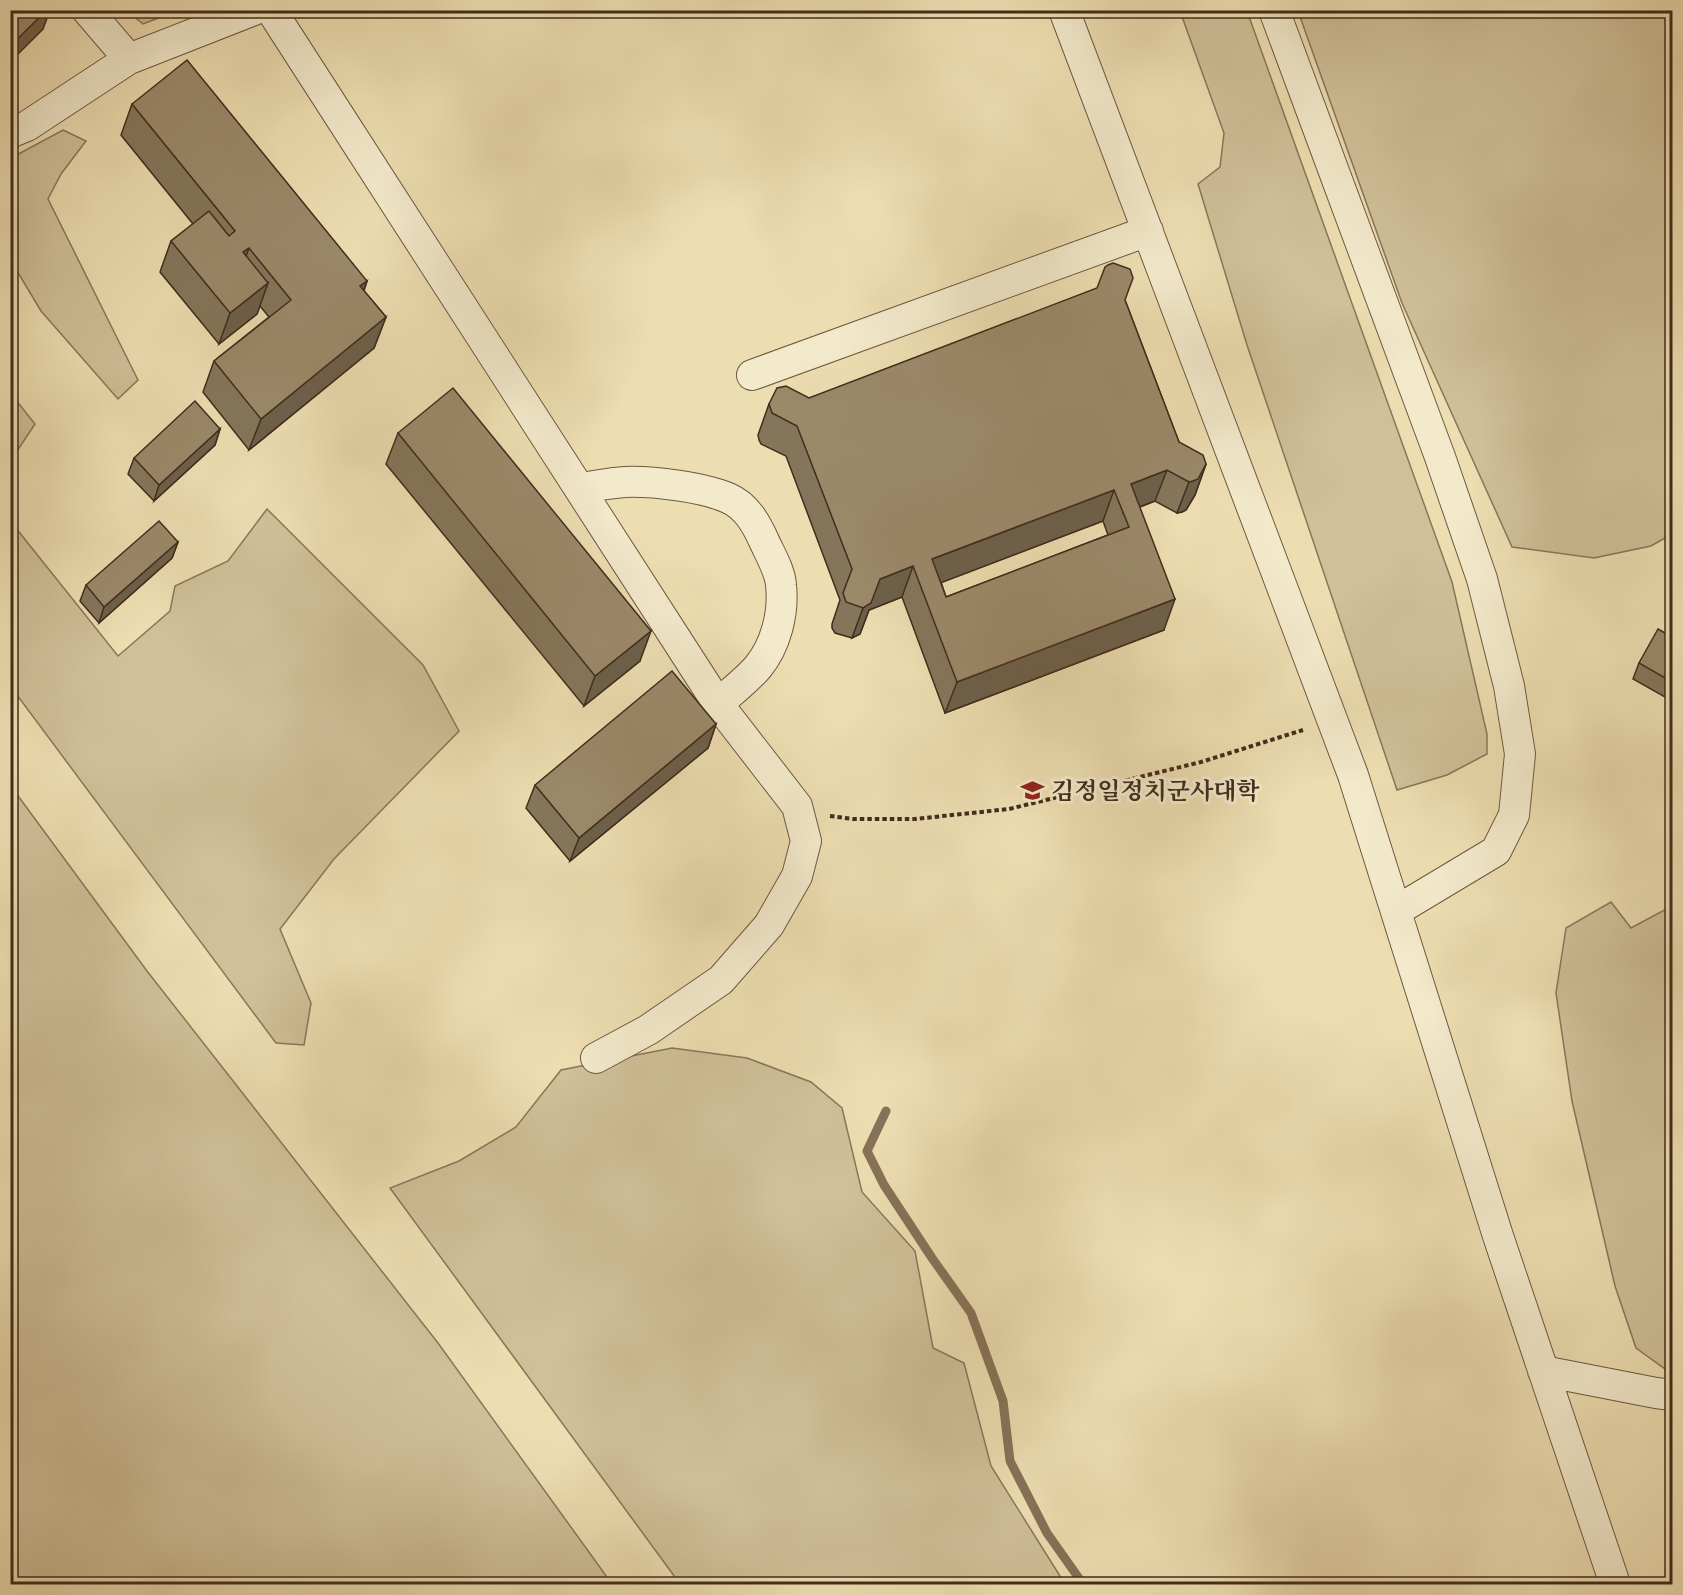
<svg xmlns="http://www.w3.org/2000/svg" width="1683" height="1595" font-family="'Old Standard TT','Noto Serif KR',serif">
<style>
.green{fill:#d0c098;stroke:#89765a;stroke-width:1.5}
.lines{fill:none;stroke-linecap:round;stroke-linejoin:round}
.stream{stroke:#867258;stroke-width:9}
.minor-casing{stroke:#6d5842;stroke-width:32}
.path{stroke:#422c1d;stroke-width:4;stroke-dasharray:4.5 3;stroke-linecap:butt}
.minor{stroke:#f3eacc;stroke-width:30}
.wall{fill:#85765b;stroke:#422c1d;stroke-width:1.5;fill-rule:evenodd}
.shaded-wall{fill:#6c604a;stroke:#422c1d;stroke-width:1.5}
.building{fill:#9b896a;stroke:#422c1d;stroke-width:1.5;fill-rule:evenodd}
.labels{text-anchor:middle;stroke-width:6;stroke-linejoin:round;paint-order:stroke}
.poi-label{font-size:24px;font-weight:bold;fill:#422c1d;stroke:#f3eacc;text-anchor:start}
</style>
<rect width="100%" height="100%" fill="#eddeb1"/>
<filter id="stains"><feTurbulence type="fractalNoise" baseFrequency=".00333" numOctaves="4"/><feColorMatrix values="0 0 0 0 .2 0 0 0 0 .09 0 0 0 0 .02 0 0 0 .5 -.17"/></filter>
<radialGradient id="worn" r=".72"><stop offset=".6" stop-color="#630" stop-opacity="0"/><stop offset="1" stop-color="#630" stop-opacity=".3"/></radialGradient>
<path class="green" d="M137,11v-1l40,1 -34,13 -11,-9z
M1180,11h67l205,571 35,152v20l-40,21 -50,15 -150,-445 -49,-161 22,-17 4,-34z
M1298,11h374v523l-21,12 -57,12 -82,-11 -110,-244z
M63,130l23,11 -25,33 -13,25 90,181 -20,19 -77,-88 -30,-50v-103z
M11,394l24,30 -24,36 -1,-66z
M267,509l156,156 36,66 -125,128 -54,70 31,74 -7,42 -28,-2 -265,-356v-165l107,134 52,-45 5,-25 53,-25z
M10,785l137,186 291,372 174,241h-601z
M1611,902l20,26 41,-22v468l-36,-26 -21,-62 -43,-185 -16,-108 10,-65z
M672,1048l75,10 64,24 31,26 20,84 53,59 18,97 31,15 27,103 74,118h-385l-290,-396 69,-27 57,-34 45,-57z"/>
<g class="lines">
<path class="stream" d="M886,1111l-19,40 17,34 48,73 39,55 32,88 7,60 37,72 36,51"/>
<defs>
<path id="minor" d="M87,10l42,49
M271,10l447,694 79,102 9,35 -9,35 -28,49 -48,55 -73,50 -52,28
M1064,10l289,765 145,461 117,348
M1274,10l166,447 42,122 27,107 11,68 -6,61 -18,36 -100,60
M10,133l17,-7 102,-67 125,-49
M752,375l396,-144
M580,488c15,-2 30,-5 45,-6 28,-1 78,5 103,16 19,8 29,27 37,45 6,13 15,28 16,42 3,28 -5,60 -23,82 -11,13 -27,25 -40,37
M1543,1371l113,22 16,2"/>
</defs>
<use href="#minor" class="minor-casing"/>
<path class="path" d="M830,816l23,3h62l94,-10 192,-47 102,-32"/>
<use href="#minor" class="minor"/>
</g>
<path class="wall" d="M132,104l235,177 -3,10 22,26 -12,31 -125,102 -46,-58 11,-31 55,-44 -9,-11 -3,8 -38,30 -59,-72 11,-31 22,-17 -72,-89z
M1125,300l54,142 27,22 -11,31 -9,15 -4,2 -5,1 -22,-12 -15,6 24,123 -219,83 -43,-116 -33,13 -9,24 -8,4 -17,-5 -3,-5v-4l8,-24 -54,-144 -25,-12 -2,-4 -1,-5 11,-31 40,-6zM1103,521l5,14 -162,62 -5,-15z
M220,429l-5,16 -61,56 -26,-27 6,-16z
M398,433l242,228 -56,45 -198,-242z
M178,542l-6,16 -73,65 -19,-22 6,-16z
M1672,637v64l-39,-22 6,-16z
M716,724l-8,24 -138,113 -44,-53 9,-23z"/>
<path class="shaded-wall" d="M47,10h3l-7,19 -33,33v-16z
M249,248l-11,30 5,-26z
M367,281l-11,30 4,-25z
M268,283l-11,31 -38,30 11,-31z
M386,317l-12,31 -125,102 12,-31z
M220,429l-5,16 -61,56 5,-16z
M1206,464l-11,31 -9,15 -4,2 -5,1 12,-31z
M1167,470l-12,31 -32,12 8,-29z
M1114,490l-11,31 -181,69 10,-31z
M178,542l-6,16 -73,65 5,-16z
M913,566l-11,31 -33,13 -9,24 -8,4 11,-30 17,-29z
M1175,599l-11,31 -219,83 12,-31z
M651,631l-11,30 -56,45 11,-30z
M716,724l-8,24 -138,113 9,-23z"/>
<path class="building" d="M10,10h37l-37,36z
M187,60l180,221 -7,5 26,31 -125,102 -47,-58 77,-61 -42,-52 -6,4 25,31 -38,30 -59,-72 38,-30 20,25 6,-5 -103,-127z
M1113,263l17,6 3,9 -8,22 54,142 24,13 3,9 -8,15 -5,2 -4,1 -22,-12 -36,14 44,115 -218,83 -44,-116 -33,13 -9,24 -8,5 -17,-6 -3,-9 9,-24 -55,-143 -25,-13 -3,-9 8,-16 9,-2 23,12 288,-110 8,-21 3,-2zM1114,490l15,37 -183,70 -14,-38z
M453,388l198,243 -56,45 -197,-243z
M195,401l25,28 -61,56 -25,-27z
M159,521l19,21 -74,65 -18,-22z
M1658,629l14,8v45l-33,-19z
M672,671l44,53 -137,114 -44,-53z"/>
<defs>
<symbol id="university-bare" viewBox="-9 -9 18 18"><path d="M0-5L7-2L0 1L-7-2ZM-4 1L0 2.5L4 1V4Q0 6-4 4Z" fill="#8f2418" stroke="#f3eacc" stroke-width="2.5" paint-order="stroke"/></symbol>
</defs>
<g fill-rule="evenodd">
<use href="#university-bare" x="1016" y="774" width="33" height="33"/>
</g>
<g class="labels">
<g class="poi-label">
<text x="1051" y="799">김정일정치군사대학</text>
</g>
</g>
<rect width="1683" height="1595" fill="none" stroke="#eddeb1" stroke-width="36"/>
<rect x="12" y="12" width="1659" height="1571" fill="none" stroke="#422c1d" stroke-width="3"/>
<rect x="18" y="18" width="1647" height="1559" fill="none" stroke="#422c1d" stroke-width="1.5"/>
<rect width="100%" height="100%" filter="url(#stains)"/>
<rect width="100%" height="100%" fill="url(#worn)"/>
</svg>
